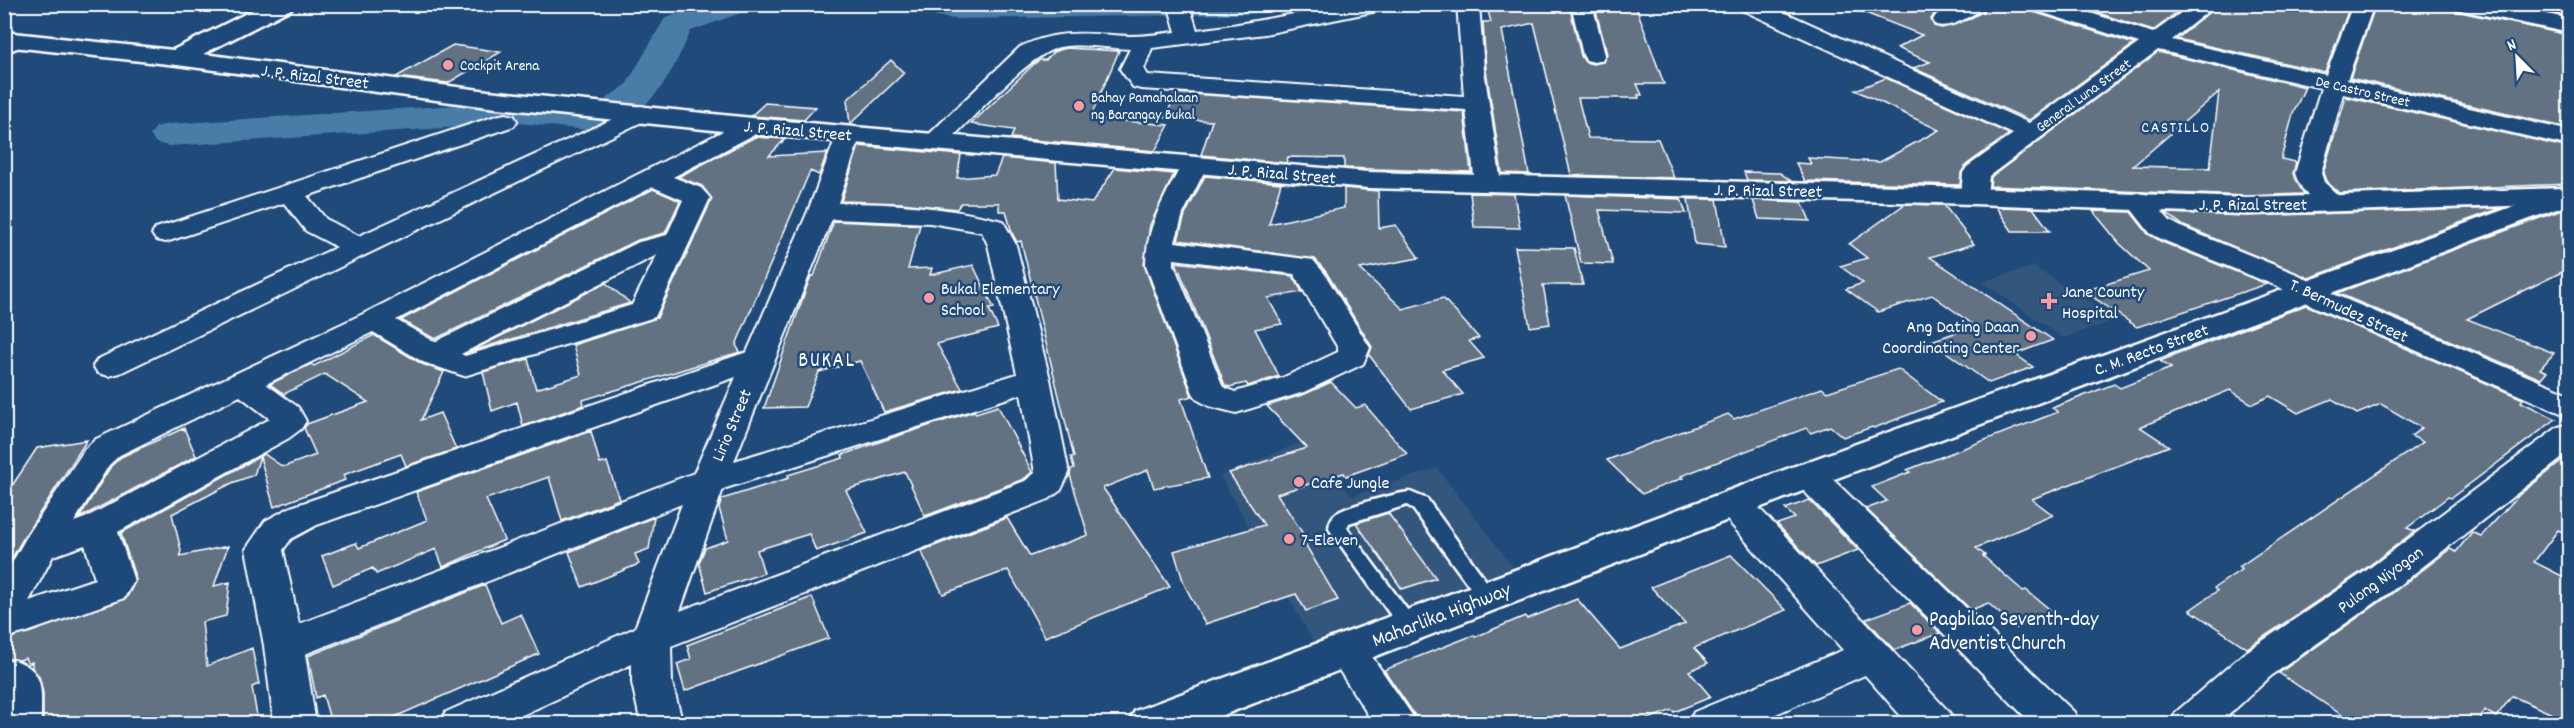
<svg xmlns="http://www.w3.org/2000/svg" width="2574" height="728" font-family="Dekko,sans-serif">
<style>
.built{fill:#33567c}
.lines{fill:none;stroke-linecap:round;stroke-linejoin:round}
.river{fill:#4a7da8;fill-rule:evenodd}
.building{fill:#637282;stroke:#fff;stroke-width:1.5;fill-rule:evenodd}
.lane-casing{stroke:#fff;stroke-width:5}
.street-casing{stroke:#fff;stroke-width:4}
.secondary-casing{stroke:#fff;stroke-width:5}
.primary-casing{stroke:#fff;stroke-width:5}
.lane{fill:#1f4a7a;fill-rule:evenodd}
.street{fill:#1f4a7a;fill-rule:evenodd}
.secondary{fill:#1f4a7a;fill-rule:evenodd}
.primary{fill:#1f4a7a;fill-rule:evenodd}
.poi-dot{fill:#ff9aa2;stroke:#1f4a7a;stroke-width:2}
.labels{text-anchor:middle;stroke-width:5;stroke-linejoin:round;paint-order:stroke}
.far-poi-label{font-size:15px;fill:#fff;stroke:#1f4a7a;text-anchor:start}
.far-street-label{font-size:15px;fill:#fff;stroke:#1f4a7a}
.far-neighbourhood-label{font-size:16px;letter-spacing:1.5px;fill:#fff;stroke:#1f4a7a}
.street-label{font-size:18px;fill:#fff;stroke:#1f4a7a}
.poi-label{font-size:18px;fill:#fff;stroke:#1f4a7a;text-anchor:start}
.quarter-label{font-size:21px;letter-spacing:1.5px;fill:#fff;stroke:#1f4a7a}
.near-street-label{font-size:21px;fill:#fff;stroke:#1f4a7a}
.near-poi-label{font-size:21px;fill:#fff;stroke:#1f4a7a;text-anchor:start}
</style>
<rect width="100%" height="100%" fill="#1f4a7a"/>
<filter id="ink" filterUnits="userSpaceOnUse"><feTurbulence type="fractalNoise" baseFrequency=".0167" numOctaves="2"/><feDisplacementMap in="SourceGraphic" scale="12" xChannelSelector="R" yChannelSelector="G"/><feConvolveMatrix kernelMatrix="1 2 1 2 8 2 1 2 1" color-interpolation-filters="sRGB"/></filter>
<g filter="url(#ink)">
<path class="built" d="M2033,266l84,53 -53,19 -82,-56z
M1308,439l44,57 85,-28 77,100 -200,75 -94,-167z"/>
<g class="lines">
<path class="river" d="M703,4h48l-5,7 -55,20c-16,33 -32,76 -70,86l-5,9 -18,5 -79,-8 -350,23 -13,-3 -6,-8 6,-8 13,-3 350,-23 77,8 6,-2 5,-9 19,-13 39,-67z
M902,4h364l-5,7 -11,3 -296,5 -47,-8z"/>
</g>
<path class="building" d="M1486,4h83l12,52 4,6 8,2 10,-2 4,-8 -13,-50h41l29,80h-27l5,11h-4l1,3h-61l10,40 70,1 16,39 -103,-3 -37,-152 -32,7 27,144 -27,-1 -16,-103 -3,-48h8z
M1851,4h101l-17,9 -4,6 3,7 8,2 25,-8 17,-9 3,-7h40l3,7 104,33 -105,76 -116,-52 17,-6 -33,-14 25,-13 -72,-28z
M2071,4h117l-35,27z
M2219,4h111l19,5 -24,63 -148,-33z
M2376,4h76l4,7 108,23 -2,30 5,1 -1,12 4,1 -2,50 -218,-50z
M2513,4h53l-1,12z
M453,45l48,7 -53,31 -52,-6z
M1066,48l53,3 -28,65h3l-1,2 76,7 -14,26 -144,-13 3,-8 -43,-6 63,-60 6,-4h6l7,-8z
M2158,52l147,35 -12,27 -12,45 15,3 -3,12 11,20 -58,2 -256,-10 1,-9zM2219,92l-9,76 -77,-2z
M891,60l13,13 -54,51 -3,-24z
M1886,78l123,56 -43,31 -5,8 -1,12 -155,-4 -9,-18 15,1 -3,-6 72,4 59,-32 -84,-40z
M1175,93l289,19 7,60 -127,-4v-10l-56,-1 -2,6 -85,-8 11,-34 -46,-3z
M2346,97l219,50 -1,15 6,2 -7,17 6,3 -230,9 -13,-12 -3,-8z
M765,103l51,4 -12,13 -53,-4z
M755,137l30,2 -16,17 58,-3 -8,22 -9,-4 -74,174 4,7 -157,48 1,5 -61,21 -6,-24 -25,9 -9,-39 45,-13 8,30 45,-14 -8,-30 84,-27 55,-119 -10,-13 -24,-9z
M859,146l102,9 -4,23 38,-3 7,-17 54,5 2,36 34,4 23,-35 59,6 -24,51 -6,40 48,131 -11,3 27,79 -54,10 -6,-18 -45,18 67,99 -125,50 -37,-67 -65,24 -22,-43 86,-33 23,38 58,-21 -18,-60 1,-6 3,-1 -3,-11h3l-53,-216 -4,1 -5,-9 -6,-22h-7v-8h-38l-4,6 -56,-6 -60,-2z
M1744,172l36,1 11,8 -44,-1z
M1205,176l76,7 -12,41 75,-16v-20l34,3 1,37 17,-3 23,33 -59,11 43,40 40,-11 36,40 -10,3 15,17 -42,12 21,24 -52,15 -42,-54 3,-8 -46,-75 -11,-13 -137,-19 7,-25z
M653,189l27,12 -15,32 -27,7 -203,99 -34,-19z
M1470,193l44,1 6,34 -46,-1z
M1565,195l116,4 5,14 -87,-3 14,54 -32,-1z
M1688,199h29l8,48 -30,-3z
M1753,200l49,2 8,19 -51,-2z
M1905,204l39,1 30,39 -44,13 123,83 -38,14 18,13 -44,16 -58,-42 44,-15 -43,-31 -54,17 -32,-23 17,-6 -23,-17 27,-8 -18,-14z
M1996,207l37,1 17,23h-38z
M2570,207v61l-103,51 87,34 -14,16 7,3 -6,7 -204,-86z
M2501,208l-192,70 -125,-52 -18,-13 80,3z
M2093,211l38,1 17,22 14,8 105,42 -130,43 -53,-36 65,-20 -30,-28z
M834,221l86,4 -12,44 24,-1 -2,7 43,-10 21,43 -5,1 9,19 -61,16 25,45 -78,23 -24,-51 -41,11 -14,35 -41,1 43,-122 4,-10h3z
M1515,247l59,1 9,37h-40l7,39 -20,3z
M1176,262l117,14 9,16 -34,6 14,26 -27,5 24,47 -31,10 -2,-3 -17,4 -4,-2z
M606,283l24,20 -161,49z
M2306,305l217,94 -2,3 35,17 -105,79 -3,-1 -41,31 8,3 -53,40 -115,77 -57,-38 27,-19 -3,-3 28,-19 -3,-2 184,-125 -12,-6 11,-8 -41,-24 -24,10 -25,-15 -34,14 -28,-17 -18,8 -22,-14 -90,37 29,19 -137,53 21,16 -77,33 9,7 -2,1 40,35 3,-1 27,22 -37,16 -28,-25 -17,7 -105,-101 21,-8 -15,-14 38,-15 -3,-2 151,-58 -6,-4 62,-24 6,4 51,-20 -11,-7z
M374,335l48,29 22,8 -23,48 19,-7 16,36 -50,17 -5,-12 -58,21 2,5 -71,27 -14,-50 -6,18 -22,8 -60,31 9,36 -1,6 48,-10 -14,40 16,-4 -4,34 -24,6 5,44 45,-18 7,36 -7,3 5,29 -19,7h-195v-30l-4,-17 -7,-8v-6l-4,2 -3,-6 -5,2 -16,-1v-19l122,-41 10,-19 -15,-47 143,-79 19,13 33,-12 -12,-27 3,-4 61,-22 -43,-28 -41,20 -14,-10 41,-20 3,2z
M1898,369l44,33 -68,26 -2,-1 -29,10 -13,-11 -19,7 -5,-5 -125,48 2,2 -41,16 -35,-34 121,-46 6,5 88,-31 5,4z
M1331,382l25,26 9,-3 42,49 -61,22 -2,-3 -67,21 32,49 -4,1 33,56 -32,11 -10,-17 -91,30 -21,-40 -10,-33 90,-26 -35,-52 78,-25 -40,-42 38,-12z
M998,406l34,66 -8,7 -99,37 -20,-44 -59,18 21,43 -51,18 -7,-17 -52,16 7,23 -57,19 -8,-29 6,-15 23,-8 -9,-32 3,-9 67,-21 -1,-3 55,-17 -1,-3 43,-15 89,-29 2,2z
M184,428l12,28 -117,62 32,-52 10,-9z
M591,431l9,33 7,-2 12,37 -57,22 -13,-44 -63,22 18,41 -61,27 -7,-18 -60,25 -3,-6 -40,17 -11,-29 34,-13 3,5 68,-28 -11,-28z
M87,440l-63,97 -20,35v-74l33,-50z
M2565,459l5,2v74l-12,-5 -24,32 36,18v142l-58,-26 -16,21 -12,-7 -5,13h-125l-75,-50 111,-78 60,-46 6,3 16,-20 9,4 38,-41z
M1809,500l49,50 -42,16 -39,-42 18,-6 -10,-9z
M1388,513l48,65 -34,11 -46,-66z
M654,517l-5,32 -14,5 4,10 -57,23 -13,-35z
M1731,555l55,55 -92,38 14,15 -19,8 22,26 -37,15 -2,-2 -34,13h-218l-36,-53 90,-35 1,2 50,-21 2,3 50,-20 43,50 65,-25 -34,-37z
M485,585l16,38 20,-9 18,40 -158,69h-50l-8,-28 -7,3 -8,-42z
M812,597l17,41 -144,53 -8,-27 14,-5 -4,-14z
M1910,603l30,30 -46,17 -28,-31z"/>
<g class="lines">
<defs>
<path id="lane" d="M26,37l6,4 -2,2 -26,10v-7z
M1410,492l17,7 70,97 -3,5 -7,2 -7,-2 -67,-92 -6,-4 -58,18 -2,5 72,98 -3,5 -7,3 -7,-3 -73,-102c0,-6 3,-13 8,-16 11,-7 59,-20 73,-21z"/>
<path id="street" d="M1168,4h21l8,26c65,-8 130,-26 195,-26l-2,5 -8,1 -117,24 -113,14 -8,21 4,6 316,21 -7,-92h22l5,66 17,113 -4,6 -9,2 -9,-2 -4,-6 -9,-73 -325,-21 -8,-2 -13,-18 10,-20c-23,-1 -48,-6 -70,-2 -30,6 -92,76 -116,99l-9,3 -9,-3 -4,-5 98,-94c40,-19 67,-13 109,-11 16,0 31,-2 47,-4z
M1571,4h21l13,51 -3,5 -8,2 -8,-2 -3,-5z
M1766,4l263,119 110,-80 -108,-34 -2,-5h33l91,29 40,-29h24l-45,36 154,35 27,-71h21l-27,76 223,51v15l-227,-52 -22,79 3,9 23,22 -3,6c-23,5 -43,-17 -49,-37l26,-85 -163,-38 -169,126 -2,20 -4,6 -9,2 -9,-2 -4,-6 2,-23 4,-6 46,-33 -271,-124 -3,-5z
M1958,4h27l-2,5c-15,7 -30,20 -47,16l-3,-5 3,-5z
M641,106l9,2 3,5 -3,5 -530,255 -11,3 -11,-3 -5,-7 5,-7 239,-112 -31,-16 -22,-28 -118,39 -10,-2 -4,-6 4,-6 340,-112 9,-2 9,2 3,5 -3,5 -207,70 19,23 33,17z
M752,119l9,2 3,5 -3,5 -88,46 28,11 9,10 -55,119 -191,59 -41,-14 -50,-30 -107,52 32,23 8,14 -5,8 -12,9 -171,94 16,49 -10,17 -97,34 -23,6v-61l22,-39 59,-89 11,-10 267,-125 380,-193zM653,187l30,13 -16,35 -28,7 -204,100 -39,-22zM657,255l-25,50 -167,51 -4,-2zM240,396l30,23 -185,99 -11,4 35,-57 11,-10zM85,545l10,34 -66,22 24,-45z
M849,127l9,2 3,5 -23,69c57,0 110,4 165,18l13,24 34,134 19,94 -8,17 -12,9 -378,147 1,37 11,41h-42l-9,-41v-19l-129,60h-63l6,-12 189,-84 47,-124 -377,150 11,70h-42l-10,-78 -18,-97 19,-28 26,-14 456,-155 61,-141 29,-77 3,-5zM832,219l98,4 52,9 6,13 29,129 -283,87zM736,377l-42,96 -395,151 -16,-74 8,-11 26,-14zM1021,394l14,79 -10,8 -345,130 43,-122z
M1194,158l9,3 4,5 -24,48 -8,28 138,18 11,13 46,75 -7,16 -59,28 -68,21 -27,-7 -11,-6 -5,-7 -47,-128c0,-37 18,-67 35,-99l4,-5zM1174,259l120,15 44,74v4l-56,26 -47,14 -12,-5 -49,-122z
M2138,193l9,2 23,26 13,7 116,47 34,19 237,100v23l-257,-111 -34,-19 -116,-47 -13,-7 -25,-32 4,-6z
M2570,424v28l-181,141 -118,83 -52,48h-49l6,-12 67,-58 120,-81 195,-146z
M1808,463l12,4 254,245 6,12h-48l-236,-241 -5,-8 5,-8z
M1733,491l13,3 203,218 6,12h-47l-43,-49 -112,49h-65l6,-12 149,-62 -123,-138 -5,-9 5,-9z
M1346,635l14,4 58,85h-44l-48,-74 6,-11z
M14,660c34,11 26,34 27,64h-37v-63z"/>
<path id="secondary" d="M265,4h29l-3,5 -88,45 285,37 264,27 616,54 606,16 272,10 320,-10h4v16l-324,10 -272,-10 -606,-16 -616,-54 -264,-27 -311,-42 -173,-19v-14l169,18z
M2454,4h46l70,15v14l-105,-22 -8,-2z"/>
<path id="primary" d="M2570,186v18l-749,280 -621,240h-72l7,-13 660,-245z"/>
</defs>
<use href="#lane" class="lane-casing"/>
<use href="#street" class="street-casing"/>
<use href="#secondary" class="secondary-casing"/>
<use href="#primary" class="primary-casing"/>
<use href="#lane" class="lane"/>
<use href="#street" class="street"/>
<use href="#secondary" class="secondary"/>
<use href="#primary" class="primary"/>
</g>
</g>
<g class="poi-dot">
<circle cx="448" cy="65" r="6"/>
<circle cx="1079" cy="106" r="6"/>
<circle cx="929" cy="298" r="6"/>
<path d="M2046 292h6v6h6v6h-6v6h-6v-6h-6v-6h6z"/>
<circle cx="2031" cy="336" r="6"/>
<circle cx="1299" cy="482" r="6"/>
<circle cx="1289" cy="539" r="6"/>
<circle cx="1917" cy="630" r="6"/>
</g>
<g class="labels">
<g class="far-poi-label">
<text x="460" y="70">Cockpit Arena</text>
<text x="1091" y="102">Bahay Pamahalaan<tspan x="1091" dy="17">ng Barangay Bukal</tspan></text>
</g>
<g class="far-street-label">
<text transform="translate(2363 91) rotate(13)" y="5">De Castro Street</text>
<text transform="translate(2083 95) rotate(-36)" y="5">General Luna Street</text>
</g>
<g class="far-neighbourhood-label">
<text x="2176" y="132">CASTILLO</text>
</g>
<g class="street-label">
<text transform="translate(315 76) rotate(7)" y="6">J. P. Rizal Street</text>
<text transform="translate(798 130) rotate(5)" y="6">J. P. Rizal Street</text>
<text transform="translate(1282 173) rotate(5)" y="6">J. P. Rizal Street</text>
<text transform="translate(1768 190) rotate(1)" y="6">J. P. Rizal Street</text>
<text x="2253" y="210">J. P. Rizal Street</text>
<text transform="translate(2349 310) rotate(25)" y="6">T. Bermudez Street</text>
<text transform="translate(2151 349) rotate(-20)" y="6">C. M. Recto Street</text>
<text transform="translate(731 425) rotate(-67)" y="6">Lirio Street</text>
<text transform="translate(2380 579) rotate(-36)" y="6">Pulong Niyogan</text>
</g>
<g class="poi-label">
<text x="941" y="294">Bukal Elementary<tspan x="941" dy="21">School</tspan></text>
<text x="2062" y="297">Jane County<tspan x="2062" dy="21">Hospital</tspan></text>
<text x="2019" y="332" text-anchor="end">Ang Dating Daan<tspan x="2019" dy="21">Coordinating Center</tspan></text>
<text x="1311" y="488">Cafe Jungle</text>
<text x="1301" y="545">7-Eleven</text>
</g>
<g class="quarter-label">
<text x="827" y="366">BUKAL</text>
</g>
<g class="near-street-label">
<text transform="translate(1441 614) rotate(-21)" y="7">Maharlika Highway</text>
</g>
<g class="near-poi-label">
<text x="1929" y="625">Pagbilao Seventh-day<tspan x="1929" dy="24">Adventist Church</tspan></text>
</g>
</g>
<rect width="2574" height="728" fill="none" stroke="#1f4a7a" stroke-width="24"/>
<rect x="12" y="12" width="2550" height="704" fill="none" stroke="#fff" stroke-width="2" filter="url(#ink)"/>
<g transform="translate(2517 57) rotate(336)" stroke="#1f4a7a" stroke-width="4.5" paint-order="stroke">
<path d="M0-4.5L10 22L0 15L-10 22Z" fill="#ffffff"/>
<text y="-9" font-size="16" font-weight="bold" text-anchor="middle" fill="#ffffff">N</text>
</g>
</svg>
